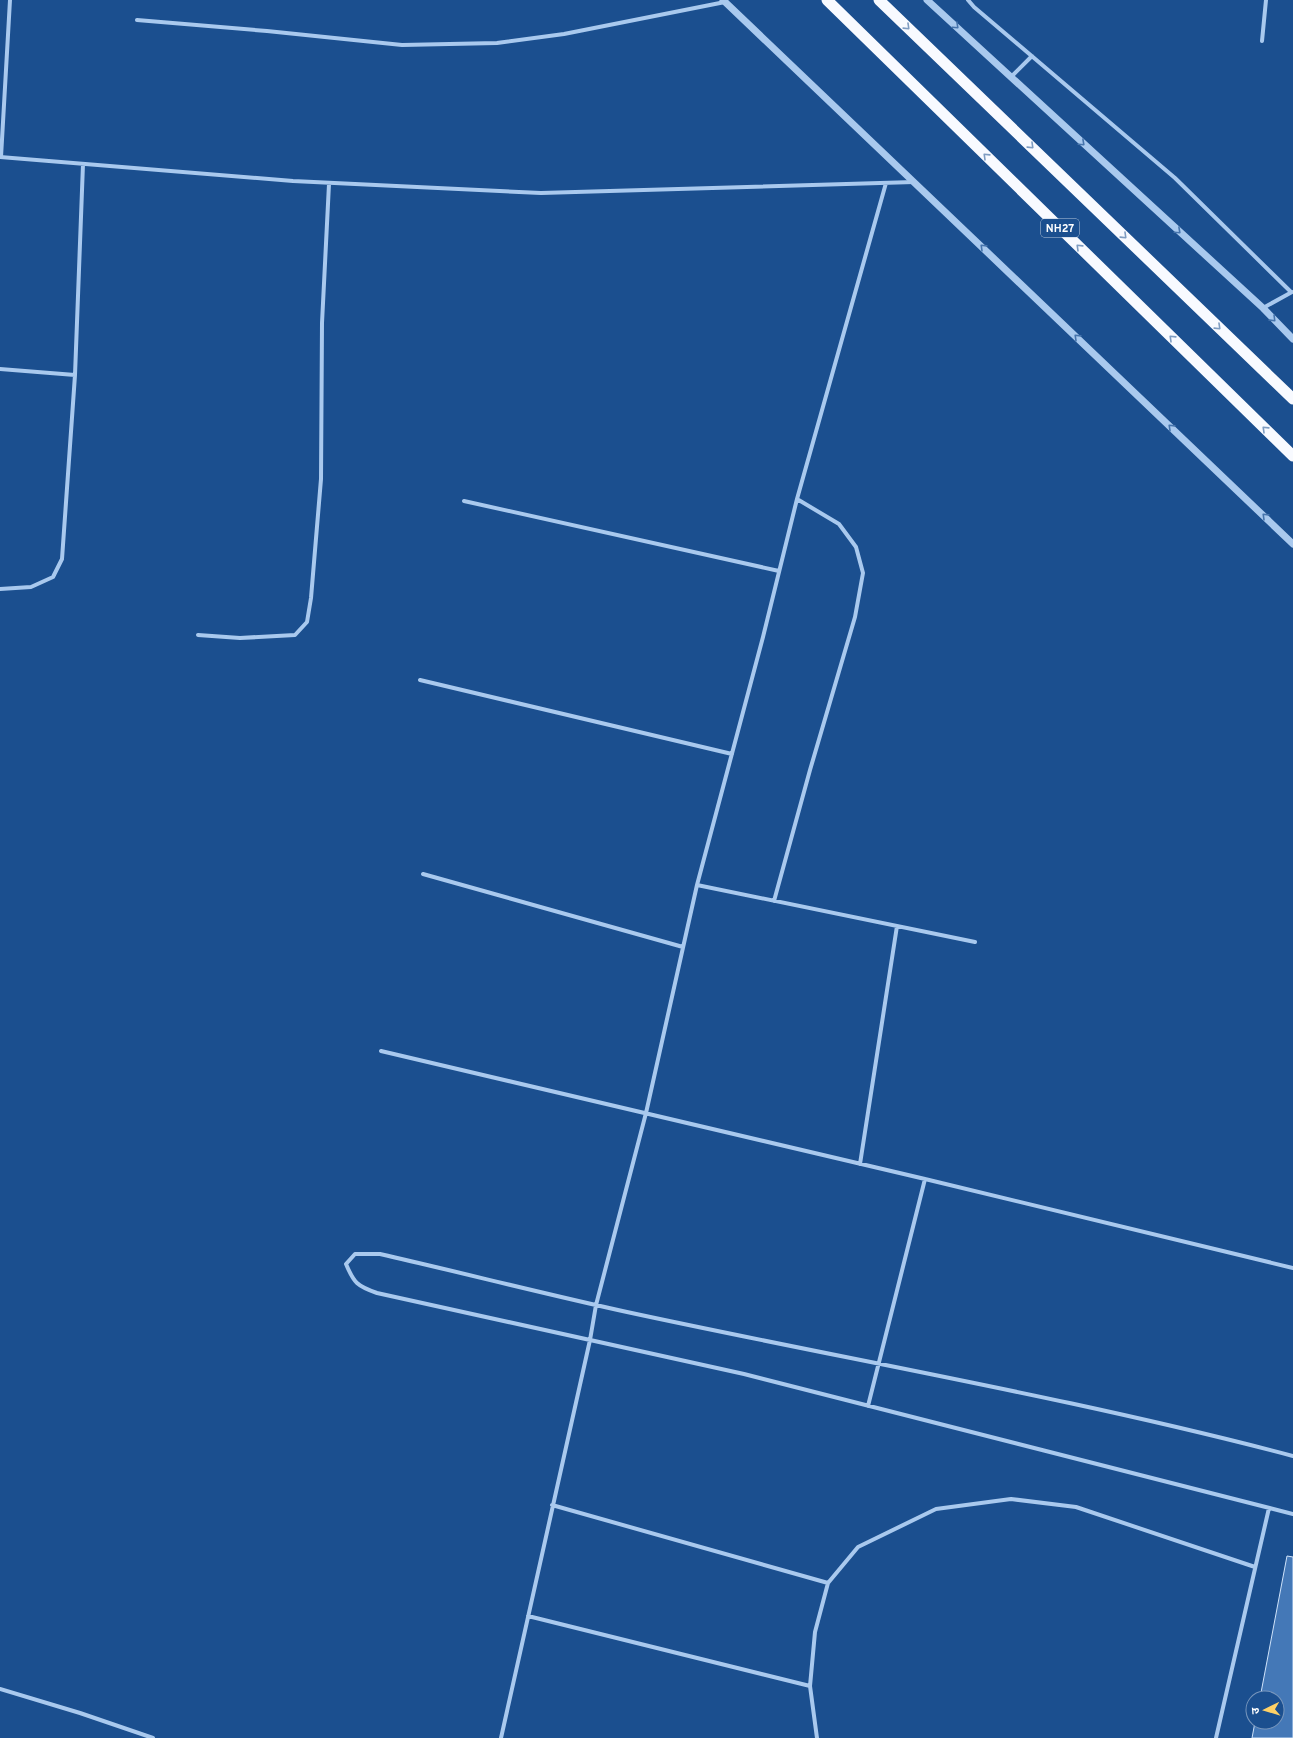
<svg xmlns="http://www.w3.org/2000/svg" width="1293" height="1738" font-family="Overpass,'Noto Sans Devanagari',sans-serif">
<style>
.building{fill:#4478b7;stroke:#cfe3fa}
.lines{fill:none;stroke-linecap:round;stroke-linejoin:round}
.minor{stroke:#a9c9ee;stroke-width:4}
.tertiary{stroke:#a9c9ee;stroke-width:7}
.trunk{stroke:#f8faff;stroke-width:11}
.oneway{stroke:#4674ac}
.oneway2{stroke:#7e9cc1}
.labels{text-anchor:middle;stroke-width:4;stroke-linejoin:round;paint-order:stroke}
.shield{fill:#1b4f8f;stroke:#bbcadd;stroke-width:1}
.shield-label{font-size:11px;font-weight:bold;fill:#fff}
</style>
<rect width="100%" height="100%" fill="#1b4f8f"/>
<path class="building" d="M1287,1556l6,1v181h-41l3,-16h22v-24h-17z"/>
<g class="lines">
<path class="minor" d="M968,0l6,7 201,171 116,114
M137,20l130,11 135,14 95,-2 67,-9 161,-32
M1262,41l4,-41
M1011,77l21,-21
M0,157l293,24 248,12 373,-11
M1,157l9,-157
M1263,308l29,-16
M0,369l75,6
M464,501l315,70
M0,589l31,-2 22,-10 9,-18 13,-184 8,-211
M198,635l42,3 55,-3 12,-13 4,-24 10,-119 1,-156 7,-139
M420,680l312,74
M423,874l260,73
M697,885l278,57
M774,901l36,-131 45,-153 8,-44 -7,-26 -17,-23 -42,-25
M381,1051l544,128 368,89
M860,1164l37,-238
M868,1406l57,-227
M1293,1456c-220,-58 -444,-96 -666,-144 -82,-18 -164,-39 -247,-58h-25l-9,10c8,19 11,22 31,29l367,81 549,140
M552,1505l276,78
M528,1616l282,70
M0,1689l80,24 73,25
M501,1738l89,-398 6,-35 50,-192 51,-228 66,-248 34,-138 89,-316
M817,1738l-7,-52 5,-54 13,-49 30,-36 78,-38 75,-10 65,8 179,60
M1216,1738l53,-230"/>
<path class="tertiary" d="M723,0l570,544
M927,0l336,308 30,31"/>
<path class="trunk" d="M827,0l466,456
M879,0l414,399"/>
</g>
<defs><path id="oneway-chevron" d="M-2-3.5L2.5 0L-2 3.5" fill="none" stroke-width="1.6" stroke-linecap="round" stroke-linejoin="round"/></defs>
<g class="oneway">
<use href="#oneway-chevron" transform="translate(956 26) rotate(43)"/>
<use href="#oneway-chevron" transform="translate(1082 143) rotate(43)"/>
<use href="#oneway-chevron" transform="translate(1178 231) rotate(43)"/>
<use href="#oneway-chevron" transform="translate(983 247) rotate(-136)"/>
<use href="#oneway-chevron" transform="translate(1273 319) rotate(45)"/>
<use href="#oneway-chevron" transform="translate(1077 337) rotate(-136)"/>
<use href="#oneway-chevron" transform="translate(1171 427) rotate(-136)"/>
<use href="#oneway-chevron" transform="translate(1265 516) rotate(-136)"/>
</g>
<g class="oneway2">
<use href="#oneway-chevron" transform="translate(907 27) rotate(44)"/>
<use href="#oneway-chevron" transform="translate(1031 146) rotate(44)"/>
<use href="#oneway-chevron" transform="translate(986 156) rotate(-136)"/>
<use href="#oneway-chevron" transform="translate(1124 236) rotate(44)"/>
<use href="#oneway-chevron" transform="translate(1079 247) rotate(-136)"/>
<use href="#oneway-chevron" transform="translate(1218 327) rotate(44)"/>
<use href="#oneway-chevron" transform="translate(1172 338) rotate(-136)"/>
<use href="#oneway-chevron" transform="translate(1265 429) rotate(-136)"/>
</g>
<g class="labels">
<rect class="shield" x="1041" y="219" width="38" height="18" rx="3"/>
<g class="shield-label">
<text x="1060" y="232">NH27</text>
</g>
</g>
<g transform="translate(1265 1710) rotate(265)"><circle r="19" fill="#1b4f8f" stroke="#7695bc"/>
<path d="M0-3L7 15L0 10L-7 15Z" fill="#ffd166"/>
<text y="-6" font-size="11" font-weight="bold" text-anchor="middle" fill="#ffffff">उ</text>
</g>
</svg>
